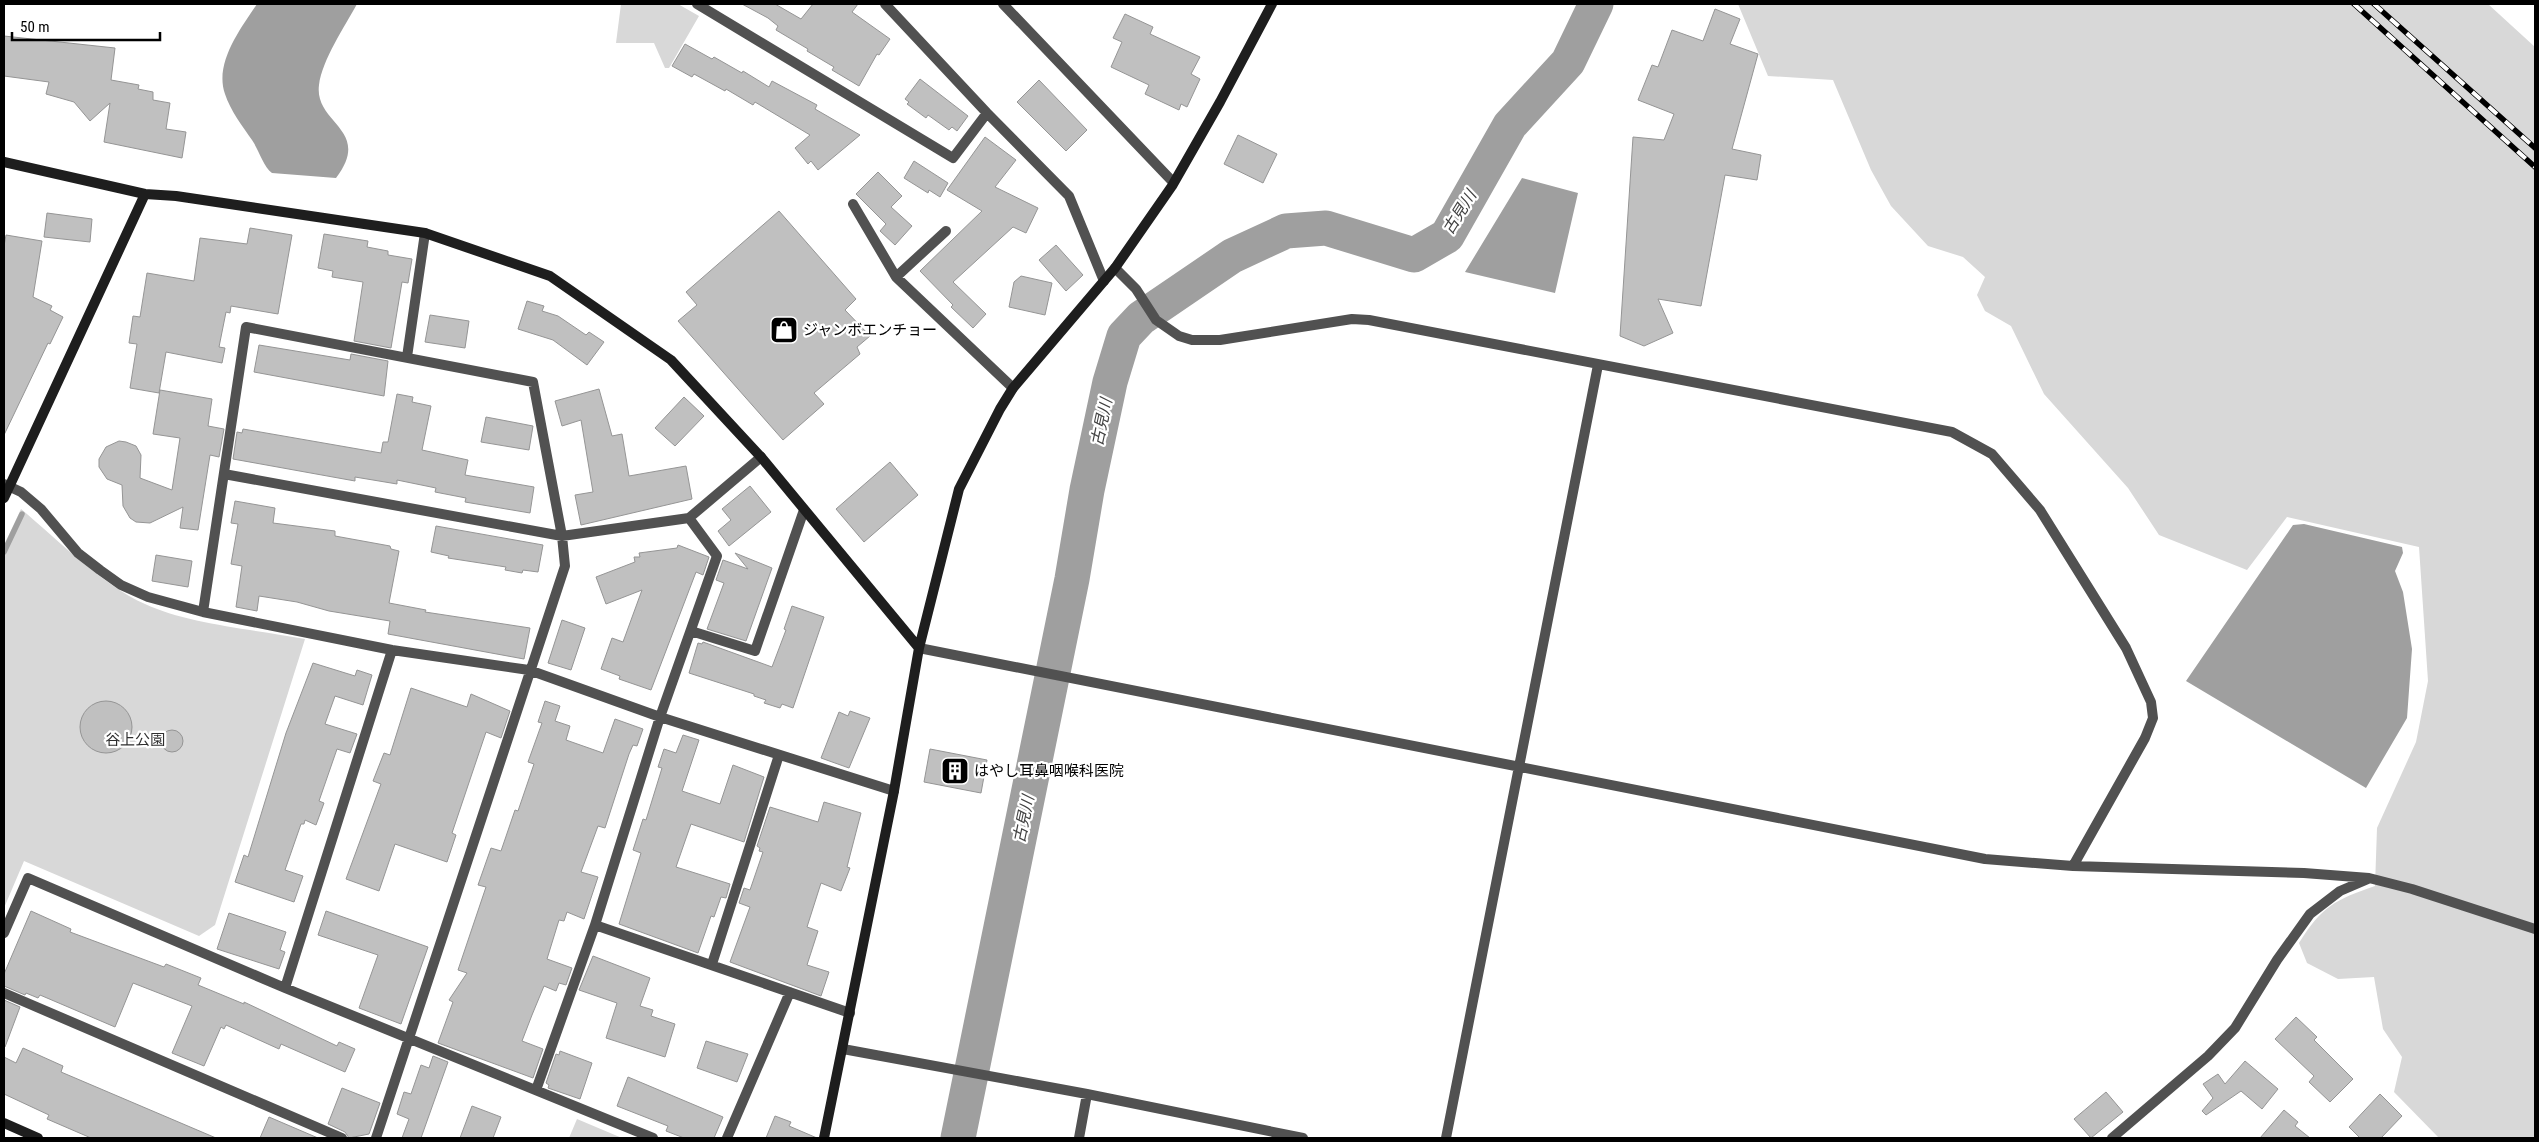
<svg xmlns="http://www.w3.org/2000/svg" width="2539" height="1142" font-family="'Roboto Condensed','Noto Sans JP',sans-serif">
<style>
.green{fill:#d8d8d8}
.water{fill:#9f9f9f}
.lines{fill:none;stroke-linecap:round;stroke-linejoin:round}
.stream{stroke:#9f9f9f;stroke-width:5.5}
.river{stroke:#9f9f9f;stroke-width:35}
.building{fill:#c0c0c0;stroke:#959595}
.street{stroke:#515151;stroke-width:10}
.secondary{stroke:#1e1e1e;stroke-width:10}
.rail-casing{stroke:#000;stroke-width:5.5}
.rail{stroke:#fff;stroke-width:4;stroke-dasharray:11;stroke-linecap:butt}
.labels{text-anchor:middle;stroke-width:4.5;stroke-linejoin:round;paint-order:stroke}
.poi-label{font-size:15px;fill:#000;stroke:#fff;text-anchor:start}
.park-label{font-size:15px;fill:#2f2f2f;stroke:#fff}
.water-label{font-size:16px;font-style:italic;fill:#404040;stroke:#fff}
</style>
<rect width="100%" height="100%" fill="#fff"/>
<path class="green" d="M621,4h57l21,12 -30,52h-4l-11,-25h-38z
M1738,4h750l47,43v1091h-96l-45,-46 8,-35 -19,-28 -9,-52 -36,2 -31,-16 -8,-20c23,-37 36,-43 76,-57l2,-58 39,-86 12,-61 -9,-134 -132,-30 -40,53 -88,-35 -31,-47 -84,-94 -33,-68 -26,-15 -8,-16 8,-18 -22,-20 -35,-11 -37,-40 -20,-36 -38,-90 -65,-4z
M21,509c36,30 81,76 124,95 42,20 113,26 160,35l-90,286 -16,11 -175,-75 -20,47v-363z
M577,1119l45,19h-53z"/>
<path class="water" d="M257,4h100c-12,22 -35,56 -38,81 -5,39 54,44 17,93l-64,-5c-9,-7 -13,-23 -20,-33 -9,-13 -22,-30 -27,-46 -11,-31 16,-66 32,-90z
M1522,178l56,15 -23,100 -90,-21z
M2304,524l98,23 1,6 -8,18 8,21 9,57 -5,69 -41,70 -180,-107 107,-156z"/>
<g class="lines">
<path class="stream" d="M4,552l18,-38"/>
<path class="river" d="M958,1138l114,-559 15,-89 23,-108 14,-46 17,-18 91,-62 54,-25 40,-3 88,27 33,-19 63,-111 58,-63 28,-58"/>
</g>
<path class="building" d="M742,4h33l26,15 12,-15h45l-6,8 38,27 -11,16 -2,-1 -18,32 -27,-16 2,-3 -27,-16 1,-2 -32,-19 2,-4 -10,-8z
M1715,9l25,10 -10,25 28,10 -26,95 29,6 -4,25 -32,-5 -24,131 -43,-7 15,34 -29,13 -24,-10 13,-199 31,3 10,-26 -36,-14 14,-35 6,2 14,-37 31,11z
M1125,14l28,13 -3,7 50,23 -9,17 9,5 -13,28 -6,-3 -2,6 -34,-16 4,-9 -38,-18 11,-25 -9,-4z
M4,36l111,12 -4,32 28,5 -1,4 15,3v8l17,3 -4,26 20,3 -4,26 -78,-16 6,-39 -20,18 -16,-19 -28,-8 3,-12 -45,-6z
M685,44l27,15 2,-2 28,16 1,-2 26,16 3,-6 45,24 -2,4 45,26 -42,35 -7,-9 -3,3 -13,-16 15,-13 -55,-33 -2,3 -27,-16 -1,2 -31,-17 -2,3 -20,-11z
M920,79l48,37 -11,15 -5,-4 -3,3 -21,-15 -2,3 -19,-14 2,-2 -4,-3z
M1039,80l48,50 -21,21 -49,-49z
M1238,135l39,19 -14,29 -39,-19z
M985,137l31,23 -21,27 43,21 -12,25 -13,-6 -60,55 33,32 -13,14 -22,-21 2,-2 -33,-34 62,-60 -35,-21z
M914,161l34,22 -8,14 -11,-7 -1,3 -24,-15z
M878,172l24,24 -11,11 21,19 -17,19 -15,-14 6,-7 -30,-30z
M779,211l77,88 -11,11 25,26 -13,11 3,7 -46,39 10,11 -41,36 -105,-119 19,-16 -11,-13z
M47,213l45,6 -2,23 -46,-5z
M250,228l42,7 -14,79 -47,-8 -1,7 -4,-1 -7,35 6,1 -3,15 -56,-11 -7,41 -29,-5 7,-44 -8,-1 4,-27 7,1 7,-44 47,8 6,-43 47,6z
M324,234l44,7 -1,6 21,4v4l24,4 -4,24 -6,-1 -11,66 -37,-7 9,-59 -31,-5 1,-6 -15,-3z
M6,235l36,6 -9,56 19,9 -2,4 13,7 -13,27 -2,-1 -44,92v-189z
M1056,245l27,30 -17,16 -27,-31z
M1021,276l31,7 -7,32 -36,-8 5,-25z
M527,301l17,5 -2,5 16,5 28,19 3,-3 15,10 -17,23 -34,-25 -35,-11z
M430,315l39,6 -4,27 -40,-6z
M259,345l91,15 1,-6 37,7 -4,35 -130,-24z
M599,389l13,47 10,-2 7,42 57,-10 6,33 -111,26 -6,-30 18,-3 -12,-72 -19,6 -7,-25z
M160,390l52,9 -4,27 16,3 -5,28 -9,-2 -12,75 -18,-2 3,-21 -33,16 -14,-1 -6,-4 -7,-12 -1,-21 -15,-6 -8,-12v-8l7,-12 13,-6 7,1 10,4 5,9 -1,23 32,12 8,-52 -27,-4z
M397,394l16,3 -1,5 19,4 -9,44 46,10 -3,15 69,12 -4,26 -65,-11 1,-4 -31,-6 1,-4 -39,-8v4l-42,-7v4l-122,-22 4,-27 5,1 1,-4 138,24 2,-11h5z
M684,397l20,19 -29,30 -20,-18z
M486,417l47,9 -4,24 -48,-8z
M890,462l28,33 -54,47 -28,-33z
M750,486l21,26 -42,34 -11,-15 13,-11 -9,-11z
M235,501l40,7 -2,15 62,8v5l55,10 1,3 8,2 -10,52 37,7 -1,2 105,16 -6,31 -136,-25 2,-13 -61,-10 -32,-9 -38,-6 -2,15 -21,-4 6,-41 -11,-2 7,-40 -7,-1z
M436,526l107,19 -5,27 -15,-2 -1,3 -17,-3 1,-3 -58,-9 1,-2 -18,-4z
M678,545l31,12 -6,18 -7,-3 -45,118 -32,-11 1,-3 -19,-7 11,-31 11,4 19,-52 -36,14 -10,-27 39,-15 -1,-5h6l-1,-4 38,-5z
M735,553l37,15 -26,73 -39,-12 17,-46 -8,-3 7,-20 25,9z
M156,555l36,6 -4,26 -36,-6z
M792,606l32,11 -31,91 -11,-4 -2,4 -16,-5 2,-3 -12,-4v-2l-65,-21 9,-30 4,1 1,-2 69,25 14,-37 -2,-1z
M562,620l23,8 -14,42 -23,-7z
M313,663l42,13 2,-6 15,5 -9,30 -28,-9 -10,28 32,10 -7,19 -13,-4 -18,52 5,2 -8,22 -11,-5 -1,4h-3l-16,46 18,6 -9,26 -59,-20 9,-27 4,2 38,-124z
M411,688l56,19 4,-13 39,17 -9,27 -15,-6 -34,101 4,2 -9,27 -52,-18 -16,47 -33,-12 35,-95 -8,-3 11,-28 6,2z
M545,701l15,5 -5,15 15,5 -4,14 37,13 12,-34 28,10 -6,17 -4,-1 -4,9 -24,74 -7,-2 -17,46 17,5 -14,42 -17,-7 -3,9 -5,-1 -12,39 25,9 -6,17 -7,-2 -3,8 -12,-5 -12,29 -10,26 21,8 -10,29 -95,-35 15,-41 -4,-2 18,-27 -9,-3 28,-83 -8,-2 13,-37 10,3 14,-41 3,1 16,-47 -6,-2 14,-39 -4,-1z
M80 727a26 26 0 1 1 52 0a26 26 0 1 1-52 0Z
M850,711l20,7 -21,50 -28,-10 18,-46 9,4z
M161 741a11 11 0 1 1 22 0a11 11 0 1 1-22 0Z
M683,735l16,5 -17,51 38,13 13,-39 31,12 -20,65 -53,-18 -15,43 54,17 -4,14 -5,-1 -7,20 -3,-1 -13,37 -79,-29 22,-71 -8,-3 10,-31 3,1 16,-52 -4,-1 6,-18 12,4z
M930,749l57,11 -6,33 -57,-11z
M824,802l37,11 -14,54 3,1 -9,23 -20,-8 -14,44 11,4 -11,34 22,7 -8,24 -91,-34 20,-55 -11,-4 5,-15 6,2 13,-38 -4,-1 1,-3 -3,-2 13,-39 48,15z
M31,911l40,18 -1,3 94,35 2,-3 35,14 -3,7 46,19v-2l93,44 2,-4 16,7 -10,23 -64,-28 -2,5 -53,-24 -2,4 -3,-2 -17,39 -32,-13 20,-47 -59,-23 -18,44 -75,-32 -2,3 -12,-5 -1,2 -21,-9v-12z
M326,911l102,36 -27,77 -42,-16 19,-53 -60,-20z
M229,913l57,19 -6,18 5,2 -6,17 -62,-20z
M593,956l57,22 -10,28 13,4 -2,6 24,8 -10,33 -59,-19 11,-35 -38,-13z
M4,1000l16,7 -15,40 -1,-1z
M2296,1017l21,20 -3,3 39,39 -23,23 -21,-20 5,-6 -39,-37z
M706,1041l42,13 -11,28 -40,-14z
M23,1048l40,18 -2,6 155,66h-125l-44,-19 2,-4 -45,-21v-37l12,6z
M560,1051l32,12 -12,36 -32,-11 1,-3 -3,-2 10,-29 3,1z
M433,1056l15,6 -27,76h-19l7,-19 -12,-5 7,-22 7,2 10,-29 8,3z
M2245,1061l33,28 -16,20 -21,-18 -35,24 -4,-4 11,-13 -10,-14 15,-10 7,10z
M628,1077l95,40 -9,21h-30l-18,-7 2,-5 -51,-20z
M342,1088l38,15 -11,31 -20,4 -4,-6 -17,-8z
M2106,1092l17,20 -32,26 -17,-19z
M2380,1094l22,22 -21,22h-21l-11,-11z
M472,1106l29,11 -8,21h-33z
M2284,1110l14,12 -3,4 15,12h-50z
M775,1116l16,6 -2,4 28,12h-51z
M269,1117l49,21h-58z"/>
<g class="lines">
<path class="street" d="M697,4l256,154 34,-45
M885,4l102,109 82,83 35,85
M1003,4l170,178
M853,204l43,73 117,111
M1115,268l21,21 20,31 23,16 13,4h28l132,-21 17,1 583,112 40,22 48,56 86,138 25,54 2,16 -8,20 -72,128
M896,277l50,-46
M407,357l18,-124
M224,474l338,62 127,-18 72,-61
M4,484l17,8 20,17 37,44 22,17 21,15 27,12 55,15 189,38 137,20 131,47 234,74
M203,612l43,-285 287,55 29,154 3,30 -189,572
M691,631l64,20 49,-141
M919,648l1066,211 88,7 231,7 65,5 43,11 123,40
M595,925l255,88
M4,933l24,-55 257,110 368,150
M712,964l67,-209
M285,988l107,-338
M4,993l338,145
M843,1049l244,45 216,44
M536,1090l59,-165 65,-208 57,-161 -28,-38
M727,1138l63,-146
M1079,1138l8,-44
M1446,1138l152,-773
M2112,1138l96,-82 27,-28 42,-68 33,-46 30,-23 28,-12"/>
<path class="secondary" d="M4,162l141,32 31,2 249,37 125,43 121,84 90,97 158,191
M4,498l141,-304
M4,1123l34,15
M824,1138l70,-347 25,-143 40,-159 41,-80 13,-21 102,-120 57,-82 48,-84 52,-98"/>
<defs>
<path id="rail" d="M2354,4l181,163
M2374,4l161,144"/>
</defs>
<use href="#rail" class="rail-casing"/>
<use href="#rail" class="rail"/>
</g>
<defs>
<symbol id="shop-square" viewBox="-11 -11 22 22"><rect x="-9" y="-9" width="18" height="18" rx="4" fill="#000" stroke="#fff"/><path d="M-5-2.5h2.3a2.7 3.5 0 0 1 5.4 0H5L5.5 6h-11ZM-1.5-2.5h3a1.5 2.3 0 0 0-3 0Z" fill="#fff"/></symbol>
<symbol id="building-square" viewBox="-11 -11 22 22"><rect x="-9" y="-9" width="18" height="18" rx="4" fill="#000" stroke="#fff"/><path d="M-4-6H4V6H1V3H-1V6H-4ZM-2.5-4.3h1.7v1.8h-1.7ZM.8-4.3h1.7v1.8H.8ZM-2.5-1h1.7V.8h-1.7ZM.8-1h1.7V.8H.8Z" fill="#fff"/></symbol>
</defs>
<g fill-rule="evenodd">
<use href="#shop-square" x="768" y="314" width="32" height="32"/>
<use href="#building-square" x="939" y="755" width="32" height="32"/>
</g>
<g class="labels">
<g class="poi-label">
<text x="803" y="335">ジャンボエンチョー</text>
<text x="974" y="776">はやし耳鼻咽喉科医院</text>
</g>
<g class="park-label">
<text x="135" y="745">谷上公園</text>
</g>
<g class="water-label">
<text transform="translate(1459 212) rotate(-58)" y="6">古見川</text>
<text transform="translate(1101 422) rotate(-78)" y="6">古見川</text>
<text transform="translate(1023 819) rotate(-78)" y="6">古見川</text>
</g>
</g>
<rect width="2539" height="1142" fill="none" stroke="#000000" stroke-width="10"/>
<path d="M12 32v8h148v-8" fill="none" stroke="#000000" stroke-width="2.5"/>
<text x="20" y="32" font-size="15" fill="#000000" stroke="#ffffff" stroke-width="4" paint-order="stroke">50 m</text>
</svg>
